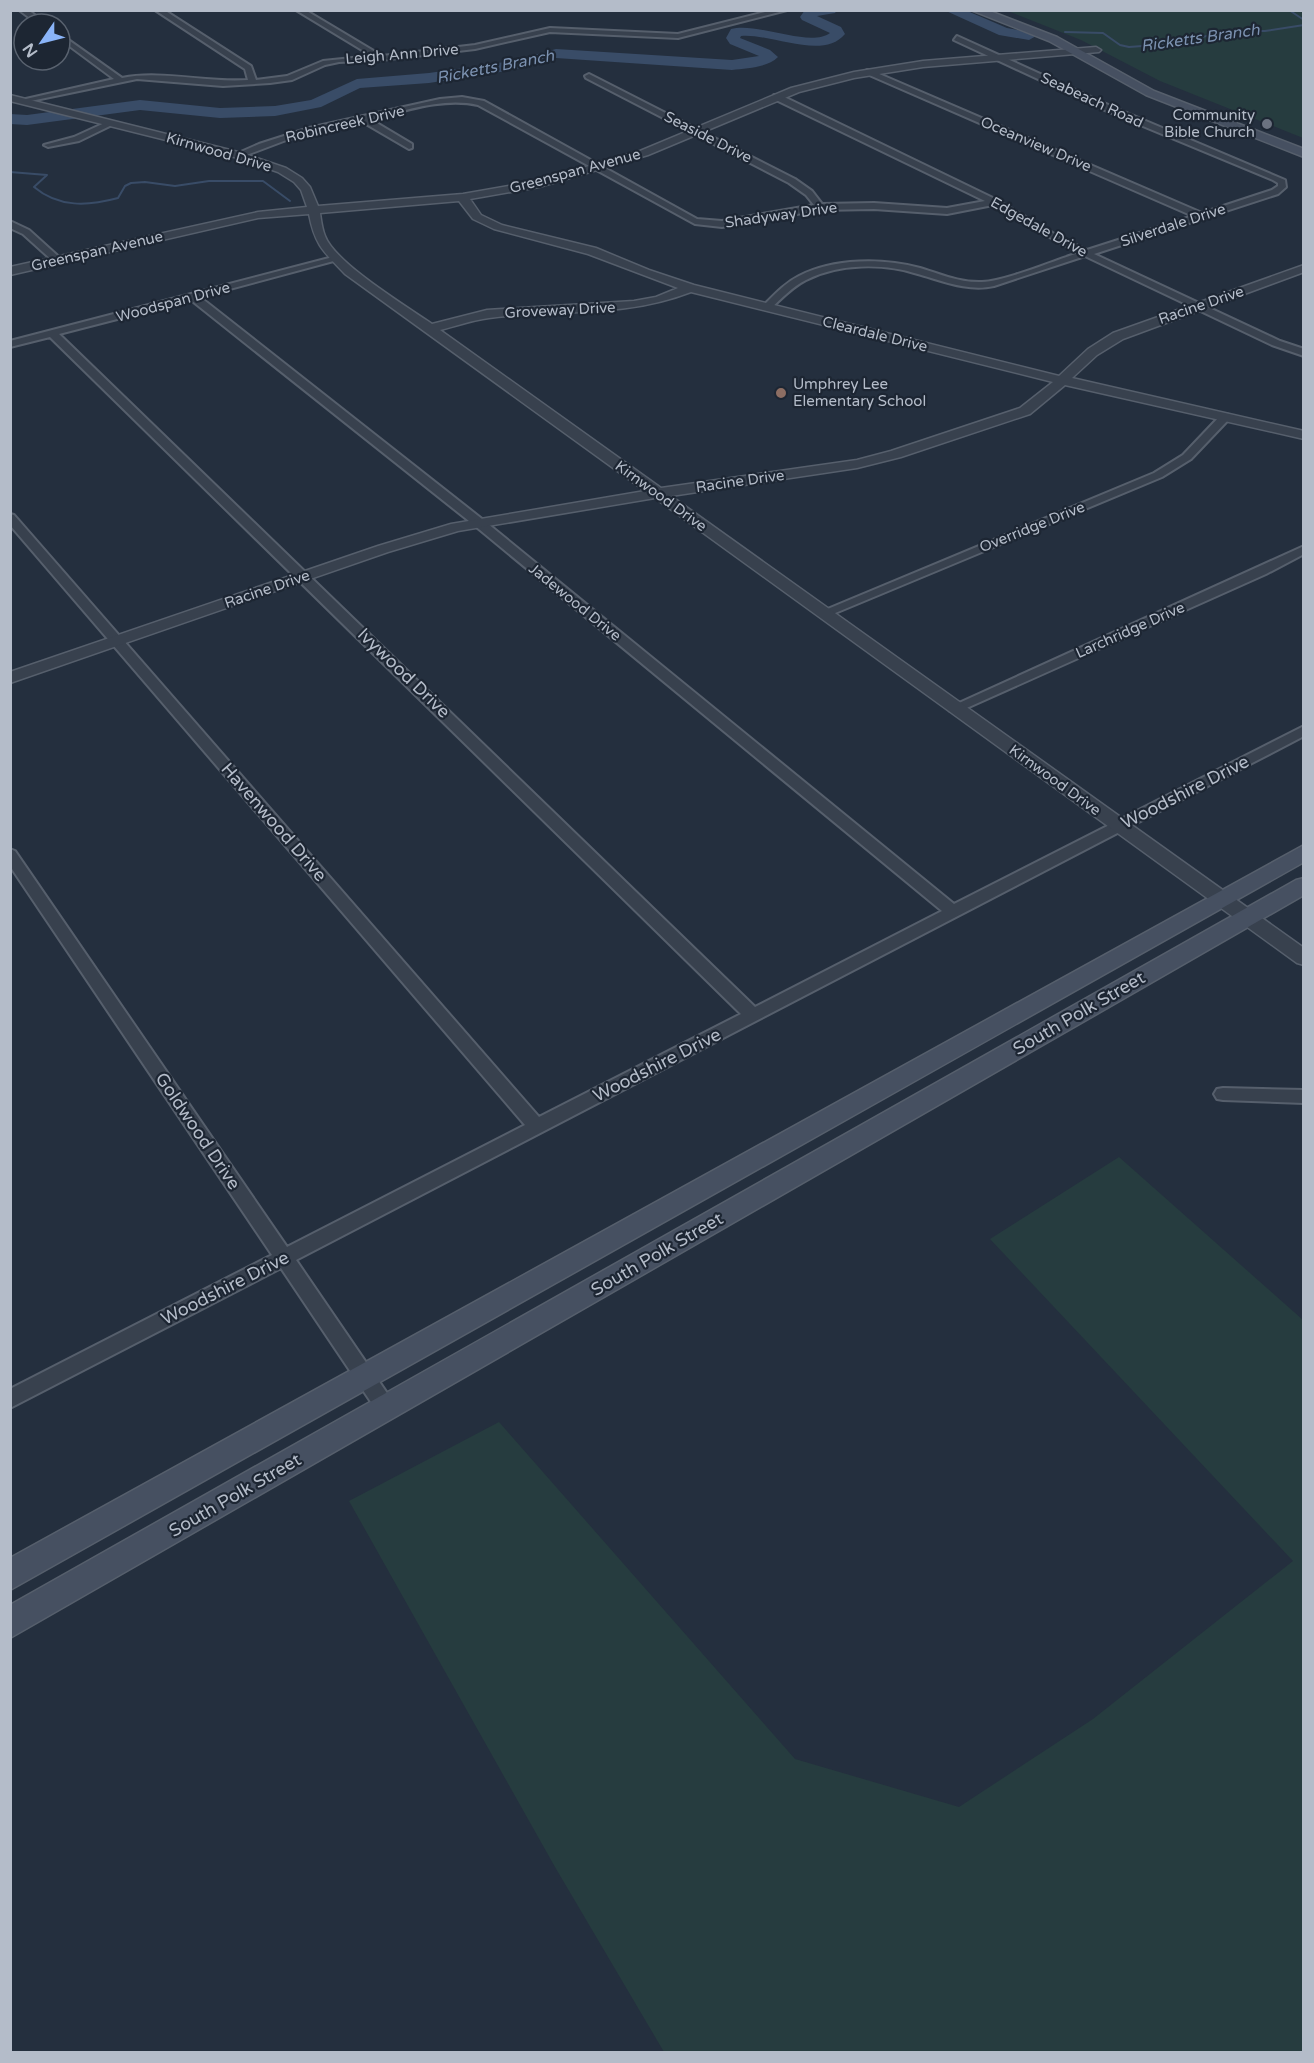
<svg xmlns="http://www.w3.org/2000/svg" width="1314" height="2063" font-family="'Varela Round',sans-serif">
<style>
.green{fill:#263c3f}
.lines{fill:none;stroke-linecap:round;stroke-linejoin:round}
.stream{stroke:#394c67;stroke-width:2}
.river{fill:#394c67;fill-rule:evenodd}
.minor-casing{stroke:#565f6c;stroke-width:4}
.tertiary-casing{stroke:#565f6c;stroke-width:3}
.secondary-casing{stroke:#565f6c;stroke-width:3}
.minor{fill:#38414e;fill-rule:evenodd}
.tertiary{fill:#38414e;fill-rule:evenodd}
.secondary{fill:#465061;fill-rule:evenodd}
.worship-dot{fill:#6b7280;stroke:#1d2633;stroke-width:2}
.education-dot{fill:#8d6e63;stroke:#1d2633;stroke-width:2}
.labels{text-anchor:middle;stroke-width:4.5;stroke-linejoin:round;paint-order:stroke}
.far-street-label{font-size:15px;fill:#b4bcc9;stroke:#1d2633}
.far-poi-label{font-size:15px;fill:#b4bcc9;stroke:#1d2633;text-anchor:end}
.far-water-label{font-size:16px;font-style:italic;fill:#7c92b1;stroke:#1d2633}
.street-label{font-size:18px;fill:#b4bcc9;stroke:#1d2633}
</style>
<rect width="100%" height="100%" fill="#242f3e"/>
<path class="green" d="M1008,11h295v127l-143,-57 -79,-41z
M1119,1157l184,163v732h-639l-109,-185 -206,-366 150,-79 296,337 164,48 134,-88 200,-158 -303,-322z"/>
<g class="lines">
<path class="stream" d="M1289,10l15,10
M1065,32l38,1 17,12 9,2 40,-3 61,-13h35l39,-6
M10,172l37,3 -13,12c25,21 54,19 84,11l7,-12 6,-3 14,-1 30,4 34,-5h54l27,20"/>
<path class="river" d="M805,10h32l-2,3 -18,3 24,11 4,7c-22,27 -74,-1 -104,2l-1,2 30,12 8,7c-11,11 -31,11 -46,13l-176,-12 -43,12 -84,13 -69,5 -39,19 -46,9 -55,2 -80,-8 -113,15 -17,-1v-10l17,1 113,-15 80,8 55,-2 36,-6 46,-21 72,-6 83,-12 44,-12 176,11 27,-4 -29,-12 -4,-6 5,-9c28,-7 78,19 99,4l-28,-13 -2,-3z
M944,10h21l42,18 27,5 2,3 -7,4 -30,-5z"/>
<defs>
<path id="minor" d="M19,10h9l19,14h-9z
M155,10h9l87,56 5,14 31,-4 36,-15 49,-5 -76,-46h9l77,46 93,-11 75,-17 128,6 95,-24h14l-109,28 -128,-6 -75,17 -94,11 -42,2 -14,3 -33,15 -22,3 -47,3 -86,-7 -116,24 -4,-2 97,-22 -54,-40v-5l62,44c39,-8 85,5 126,2l-3,-11z
M957,36l158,72 170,72 1,7 -8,7 -184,60 186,87 24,8v7l-32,-11 -187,-89 -91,30c-26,6 -51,-5 -76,-12 -33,-11 -80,-11 -112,6 -14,7 -25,19 -36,29h-6v-4c10,-10 21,-22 35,-29 35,-18 84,-18 121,-8 20,6 40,15 62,14 24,-1 71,-21 96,-29l-85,-48 -46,9 -73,-5 -54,1 -98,17 -27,-3 -217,-119c-35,-8 -73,6 -108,14l42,25v4l-3,1 -48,-28 -72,18 -48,18 -7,-2 25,-11 50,-16 131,-29 22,-2 22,4 213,118 25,2 92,-16 -8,-10 -17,-12 -203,-105 -1,-2 4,-2 206,105 17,12 10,13 52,-1 73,5 38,-7 -211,-102v-4h6l217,105 64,38 26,12 106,-34 -326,-142v-4h3l332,143 70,-23 6,-4v-3l-5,-3 -164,-68 -155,-72z
M109,121l7,2 -37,18 -31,6 -4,-2 30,-8z
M10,221l19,9 31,28v4h-6l-31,-28 -13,-6z
M333,257l8,2 -141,38 282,222 472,385 350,-178v10l-1008,524 97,142 3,6 -3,6 -7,3 -7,-3 -98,-146 -271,140v-19l262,-134 -262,-389v-17l5,2 272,396 238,-122 -515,-600v-11l4,1 525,602 202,-103 -691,-677 -40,10v-6zM191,300l283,225 468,386 -187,96 -696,-673z
M1225,414l4,1v4l-38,40 -29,18 -334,139 -4,1 -6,-4 336,-140 29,-18 38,-40z
M1304,546v8l-38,20 -306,137h-10l-2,-3z
M1223,1088l81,2v13l-81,-3 -6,-1 -3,-5 3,-5z"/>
<path id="tertiary" d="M1096,47l5,3 -2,2 -176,15 -69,11 -55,14 -151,63 -109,32 -69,12 11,16 21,10 94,23 53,22 45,15 365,91 29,-27 25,-16 191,-68v7l-181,67 -26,16 -25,23 232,53v8l-239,-54 -35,29 -129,43 -44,11 -186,28 633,452v17l-7,-2 -642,-465 -197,33 -70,21 -378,131v-11l368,-126 73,-22 194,-33 -300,-217c-22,-23 -30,-29 -36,-60l-51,4 -248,57v-8l248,-55 49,-5 -6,-17 -7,-8 -16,-10 -44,-15 -224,-56v-6l232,58 44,15 16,10 8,9 8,19 145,-12 75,-13 102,-30 151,-63 63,-16 69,-11zM459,201l14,18 21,10 94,25 90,34 -22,9 -22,4 -147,9 -55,14c-26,-18 -97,-61 -107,-88 -3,-7 -4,-16 -5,-23zM691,292l362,90 -33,26 -129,43 -34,9 -196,28 -221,-158c16,-4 33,-10 49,-12 70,-9 135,0 202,-26z"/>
<path id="secondary" d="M971,10h16l70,27 97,54 150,58v8l-158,-62 -97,-54z
M1304,845v17l-1294,728v-32z
M1304,878v17l-1294,743v-33l1286,-725z"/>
</defs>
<use href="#minor" class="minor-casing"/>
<use href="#tertiary" class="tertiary-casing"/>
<use href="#secondary" class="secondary-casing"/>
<use href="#minor" class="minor"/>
<use href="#tertiary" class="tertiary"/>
<use href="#secondary" class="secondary"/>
</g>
<circle class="worship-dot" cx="1267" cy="124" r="6"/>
<circle class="education-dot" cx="781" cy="393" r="6"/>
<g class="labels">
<g class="far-street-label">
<text transform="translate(402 54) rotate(-5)" y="5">Leigh Ann Drive</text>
<text transform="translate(1092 100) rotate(25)" y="5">Seabeach Road</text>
<text transform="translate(345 124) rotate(-13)" y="5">Robincreek Drive</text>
<text transform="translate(708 137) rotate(27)" y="5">Seaside Drive</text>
<text transform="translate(1036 144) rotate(23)" y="5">Oceanview Drive</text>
<text transform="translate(219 152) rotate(16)" y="5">Kirnwood Drive</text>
<text transform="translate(575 171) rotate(-15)" y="5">Greenspan Avenue</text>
<text transform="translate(781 215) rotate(-8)" y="5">Shadyway Drive</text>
<text transform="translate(1173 225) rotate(-18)" y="5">Silverdale Drive</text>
<text transform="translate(1039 227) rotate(29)" y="5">Edgedale Drive</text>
<text transform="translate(97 251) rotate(-13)" y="5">Greenspan Avenue</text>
<text transform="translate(173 302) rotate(-15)" y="5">Woodspan Drive</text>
<text transform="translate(1201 305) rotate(-19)" y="5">Racine Drive</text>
<text transform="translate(560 310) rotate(-3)" y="5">Groveway Drive</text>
<text transform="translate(875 334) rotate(14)" y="5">Cleardale Drive</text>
<text transform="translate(740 481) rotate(-8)" y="5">Racine Drive</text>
<text transform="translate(661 496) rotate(36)" y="5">Kirnwood Drive</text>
<text transform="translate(1032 527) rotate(-22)" y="5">Overridge Drive</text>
<text transform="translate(267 589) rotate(-19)" y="5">Racine Drive</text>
<text transform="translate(575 602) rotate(39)" y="5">Jadewood Drive</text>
<text transform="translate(1130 630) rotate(-24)" y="5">Larchridge Drive</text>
<text transform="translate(1055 780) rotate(36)" y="5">Kirnwood Drive</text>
</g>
<g class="far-poi-label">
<text x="1255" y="120">Community<tspan x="1255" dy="17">Bible Church</tspan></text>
<text x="793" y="389" text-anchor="start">Umphrey Lee<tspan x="793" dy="17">Elementary School</tspan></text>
</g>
<g class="far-water-label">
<text transform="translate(1200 37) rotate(-8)" y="6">Ricketts Branch</text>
<text transform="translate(495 66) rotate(-11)" y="6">Ricketts Branch</text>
</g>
<g class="street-label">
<text transform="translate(404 673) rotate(44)" y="6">Ivywood Drive</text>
<text transform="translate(1185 792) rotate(-27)" y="6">Woodshire Drive</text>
<text transform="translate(274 822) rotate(49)" y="6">Havenwood Drive</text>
<text transform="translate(1079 1013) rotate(-30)" y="6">South Polk Street</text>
<text transform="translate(657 1065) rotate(-27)" y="6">Woodshire Drive</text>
<text transform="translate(198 1131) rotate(56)" y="6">Goldwood Drive</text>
<text transform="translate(657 1254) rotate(-30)" y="6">South Polk Street</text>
<text transform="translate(225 1288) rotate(-27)" y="6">Woodshire Drive</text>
<text transform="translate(235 1495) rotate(-30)" y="6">South Polk Street</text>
</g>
</g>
<rect width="1314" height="2063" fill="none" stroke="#b4bcc9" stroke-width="24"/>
<g transform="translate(42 42) rotate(235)"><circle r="28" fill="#1d2633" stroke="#59626f" stroke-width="1.5"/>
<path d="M0-4.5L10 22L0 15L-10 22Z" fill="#8ab4f8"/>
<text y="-9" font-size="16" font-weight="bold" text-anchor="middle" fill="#b4bcc9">N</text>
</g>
</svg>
